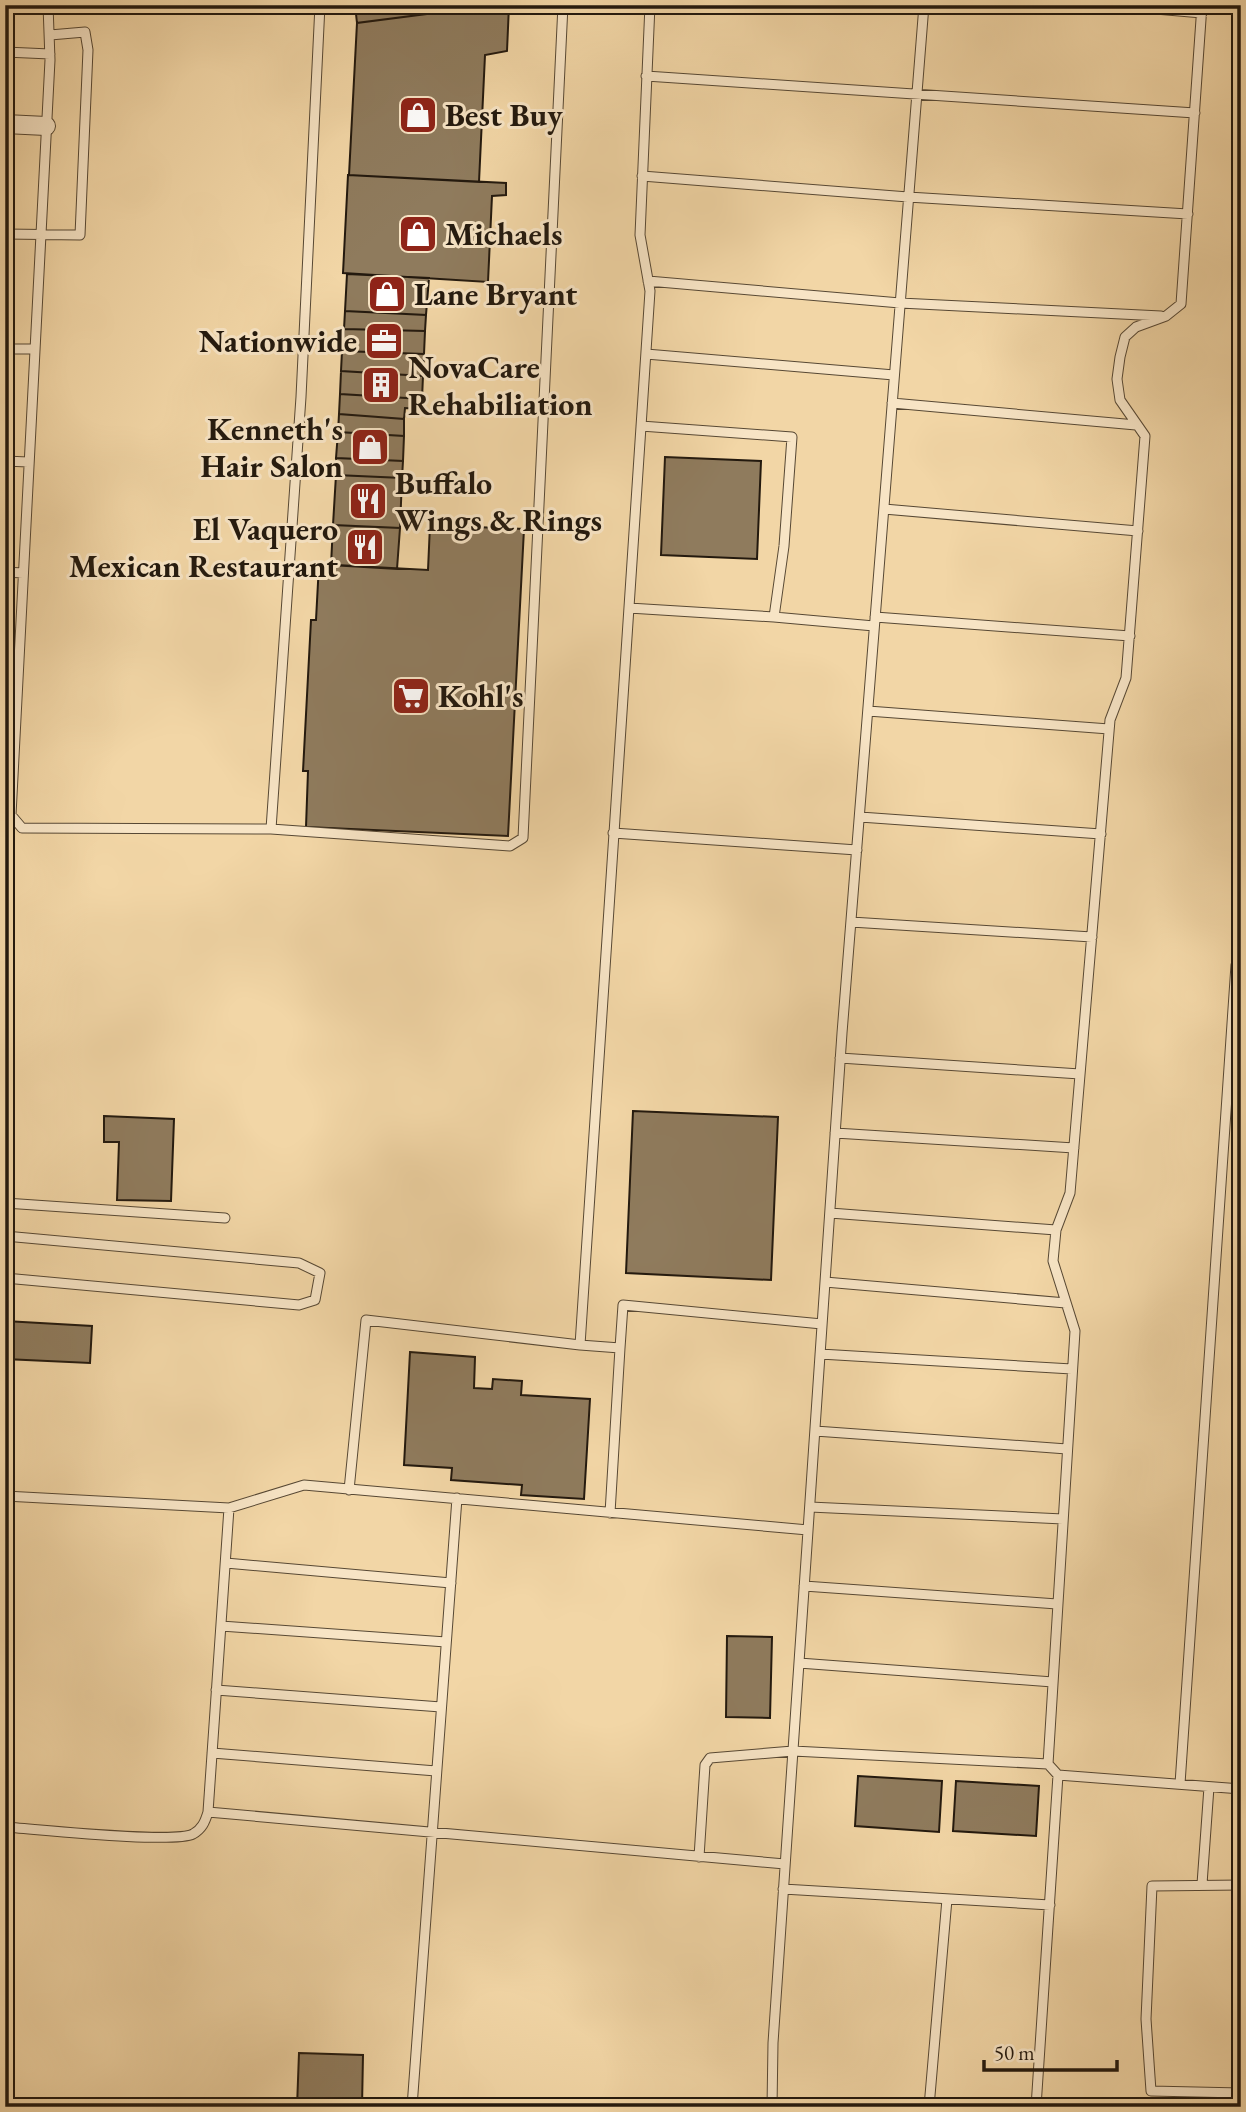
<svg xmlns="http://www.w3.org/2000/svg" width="1246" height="2112" font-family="'EB Garamond',serif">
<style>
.building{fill:#8f7b5d;stroke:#23190e;stroke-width:2}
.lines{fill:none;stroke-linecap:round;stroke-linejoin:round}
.lane-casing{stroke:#574834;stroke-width:11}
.street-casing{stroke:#574834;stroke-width:20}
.lane{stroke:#f7e4c5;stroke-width:9}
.street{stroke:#f7e4c5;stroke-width:18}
.labels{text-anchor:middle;stroke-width:6;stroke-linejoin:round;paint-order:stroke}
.poi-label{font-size:32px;font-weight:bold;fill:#23190e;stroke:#f7e4c5;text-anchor:start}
</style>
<rect width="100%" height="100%" fill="#f2d6a6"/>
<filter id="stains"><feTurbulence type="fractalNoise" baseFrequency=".00286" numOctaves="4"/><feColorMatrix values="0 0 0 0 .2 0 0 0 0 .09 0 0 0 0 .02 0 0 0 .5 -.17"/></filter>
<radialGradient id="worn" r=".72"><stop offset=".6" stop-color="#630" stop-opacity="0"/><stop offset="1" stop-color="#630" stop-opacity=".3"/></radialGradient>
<path class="building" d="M355,5h142l-140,18z
M497,5h12l-2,46 -22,4 -6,127 -130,-7 8,-152z
M348,175l158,8v12l-14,1 -4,86 -145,-9z
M347,274l82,4 -3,37 -81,-4z
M345,311l81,4 -1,16 -81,-2z
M344,329l81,2 -1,23 -82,-3z
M342,351l82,3 -1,22 -82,-5z
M341,371l82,5 -1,23 -82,-5z
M340,394l82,5v10l-17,-1 -1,11 -65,-5z
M339,414l65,5v17l-66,-4z
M338,432l66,4 -1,25 -67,-3z
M665,457l96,4 -4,98 -96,-4z
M336,458l67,3 -1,17 -66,-3z
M336,475l66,3 -2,50 -67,-3z
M333,525l67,3 -3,41 -66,-4z
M430,525l94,4 -16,307 -202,-9 2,-56h-5l8,-151h5l3,-56 109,6z
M633,1111l145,6 -7,163 -145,-7z
M104,1116l70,3 -3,82 -54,-1 2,-58h-15z
M5,1321l87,5 -2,37 -85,-4z
M410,1352l65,5 -1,31 18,1 1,-10 29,2 -1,14 69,4 -6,100 -63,-4 1,-10 -71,-5 1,-12 -48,-3z
M727,1636l45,1 -2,81 -44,-1z
M858,1776l84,5 -3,51 -84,-6z
M956,1781l83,5 -3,50 -83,-5z
M299,2053l64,2 -1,52h-65z"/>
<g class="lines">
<defs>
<path id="lane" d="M48,5l2,55 -39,755 11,13 249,1 30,-432 19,-392
M1109,5l93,8
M5,52l45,2
M646,76l549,37
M642,176l266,21 280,17
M5,234l75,1 8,-185 -3,-18 -35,3
M648,281l252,22 261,13
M5,349h29
M646,354l248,21
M892,403l244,22
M5,461l23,1
M884,509l254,22
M5,572l18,1
M629,608l145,9 10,-71 8,-109 -151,-11
M774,617l100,9
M875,617l255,19
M868,711l241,18
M860,817l241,17
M271,829l239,17 13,-8 40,-833
M613,833l244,17
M851,922l241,15
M840,1058l240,16
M835,1133l239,15
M5,1203l220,15
M830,1213l226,17
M5,1236l294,27 21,10 -5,27 -16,5 -294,-27
M825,1282l241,21
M620,1348l3,-43 199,19
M820,1354l252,15
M815,1431l252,18
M349,1490l17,-170 214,25
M5,1496l224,12 75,-23 504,45
M810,1507l253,12
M229,1508l-21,304 577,52
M610,1513l10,-165 -40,-3 70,-1054 -10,-56 10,-230
M226,1563l225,20
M804,1586l253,18
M221,1626l225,16
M799,1663l254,19
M216,1690l225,17
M212,1753l224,18
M1058,1775l183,14
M1180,1784l56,-819 5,1
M5,1827c31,2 168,17 188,7 9,-5 12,-12 15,-22
M699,1857l6,-92 5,-7 83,-7 255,13
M1202,1884l7,-97
M1241,1885l-89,1 -6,133 5,72 90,2
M783,1889l267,16
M412,2107l45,-609
M772,2107l1,-64 69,-1010 82,-1028
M929,2107l18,-208
M1036,2107l22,-332 -10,-11 27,-433 -22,-70 3,-31 14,-37 40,-473 16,-42 19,-242 -25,-36 -3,-21 3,-22 5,-20 11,-10 30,-11 15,-12 21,-299"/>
<path id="street" d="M5,124l41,2"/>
</defs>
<use href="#lane" class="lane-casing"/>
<use href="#street" class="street-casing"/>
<use href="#lane" class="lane"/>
<use href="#street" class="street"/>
</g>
<defs>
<symbol id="shop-square" viewBox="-11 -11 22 22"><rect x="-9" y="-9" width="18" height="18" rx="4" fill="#8f2418" stroke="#f7e4c5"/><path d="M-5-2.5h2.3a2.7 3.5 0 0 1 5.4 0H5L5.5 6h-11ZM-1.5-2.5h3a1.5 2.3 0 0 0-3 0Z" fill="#fff"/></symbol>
<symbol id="office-square" viewBox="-11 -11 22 22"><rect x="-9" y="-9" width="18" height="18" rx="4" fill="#8f2418" stroke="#f7e4c5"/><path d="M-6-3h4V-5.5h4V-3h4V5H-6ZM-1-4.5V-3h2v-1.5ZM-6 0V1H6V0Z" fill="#fff"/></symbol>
<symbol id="building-square" viewBox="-11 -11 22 22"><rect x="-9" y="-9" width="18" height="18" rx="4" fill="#8f2418" stroke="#f7e4c5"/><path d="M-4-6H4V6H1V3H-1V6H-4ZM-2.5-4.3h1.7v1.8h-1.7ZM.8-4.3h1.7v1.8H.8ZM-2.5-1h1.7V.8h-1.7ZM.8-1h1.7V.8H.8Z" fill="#fff"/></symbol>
<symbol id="restaurant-square" viewBox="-11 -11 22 22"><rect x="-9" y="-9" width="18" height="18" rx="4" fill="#8f2418" stroke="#f7e4c5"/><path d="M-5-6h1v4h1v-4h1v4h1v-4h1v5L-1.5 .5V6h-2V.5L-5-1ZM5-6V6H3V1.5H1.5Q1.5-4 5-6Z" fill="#fff"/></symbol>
<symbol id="supermarket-square" viewBox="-11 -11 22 22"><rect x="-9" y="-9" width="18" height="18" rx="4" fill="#8f2418" stroke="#f7e4c5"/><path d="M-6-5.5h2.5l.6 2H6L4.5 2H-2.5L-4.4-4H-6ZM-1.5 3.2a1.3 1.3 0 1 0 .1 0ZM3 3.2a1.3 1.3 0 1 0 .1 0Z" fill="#fff"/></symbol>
</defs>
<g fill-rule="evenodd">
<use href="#shop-square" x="396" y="93" width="44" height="44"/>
<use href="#shop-square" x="396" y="212" width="44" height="44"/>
<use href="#shop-square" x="365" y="272" width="44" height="44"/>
<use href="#office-square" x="362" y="319" width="44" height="44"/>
<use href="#building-square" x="359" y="363" width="44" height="44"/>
<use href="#shop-square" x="348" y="425" width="44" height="44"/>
<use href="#restaurant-square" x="346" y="479" width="44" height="44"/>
<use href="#restaurant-square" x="343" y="525" width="44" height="44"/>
<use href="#supermarket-square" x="389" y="674" width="44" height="44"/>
</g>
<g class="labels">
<g class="poi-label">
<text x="445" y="126">Best Buy</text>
<text x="445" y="245">Michaels</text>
<text x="414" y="305">Lane Bryant</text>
<text x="357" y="352" text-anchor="end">Nationwide</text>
<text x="408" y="378">NovaCare<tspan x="408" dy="37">Rehabiliation</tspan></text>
<text x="343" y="440" text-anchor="end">Kenneth's<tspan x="343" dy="37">Hair Salon</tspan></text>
<text x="395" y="494">Buffalo<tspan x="395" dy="37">Wings &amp; Rings</tspan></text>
<text x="338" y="540" text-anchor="end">El Vaquero<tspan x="338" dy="37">Mexican Restaurant</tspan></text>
<text x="438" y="707">Kohl's</text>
</g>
</g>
<rect width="1246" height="2112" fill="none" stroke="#f2d6a6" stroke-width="28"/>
<rect x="7" y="7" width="1232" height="2098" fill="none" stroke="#23190e" stroke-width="3.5"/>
<rect x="14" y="14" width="1218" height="2084" fill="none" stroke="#23190e" stroke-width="2"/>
<path d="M984 2060v10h133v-10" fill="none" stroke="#23190e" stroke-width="3.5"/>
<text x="994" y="2060" font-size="21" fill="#23190e" stroke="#f7e4c5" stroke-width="5" paint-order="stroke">50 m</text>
<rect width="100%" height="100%" filter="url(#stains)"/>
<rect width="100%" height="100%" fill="url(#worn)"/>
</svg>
